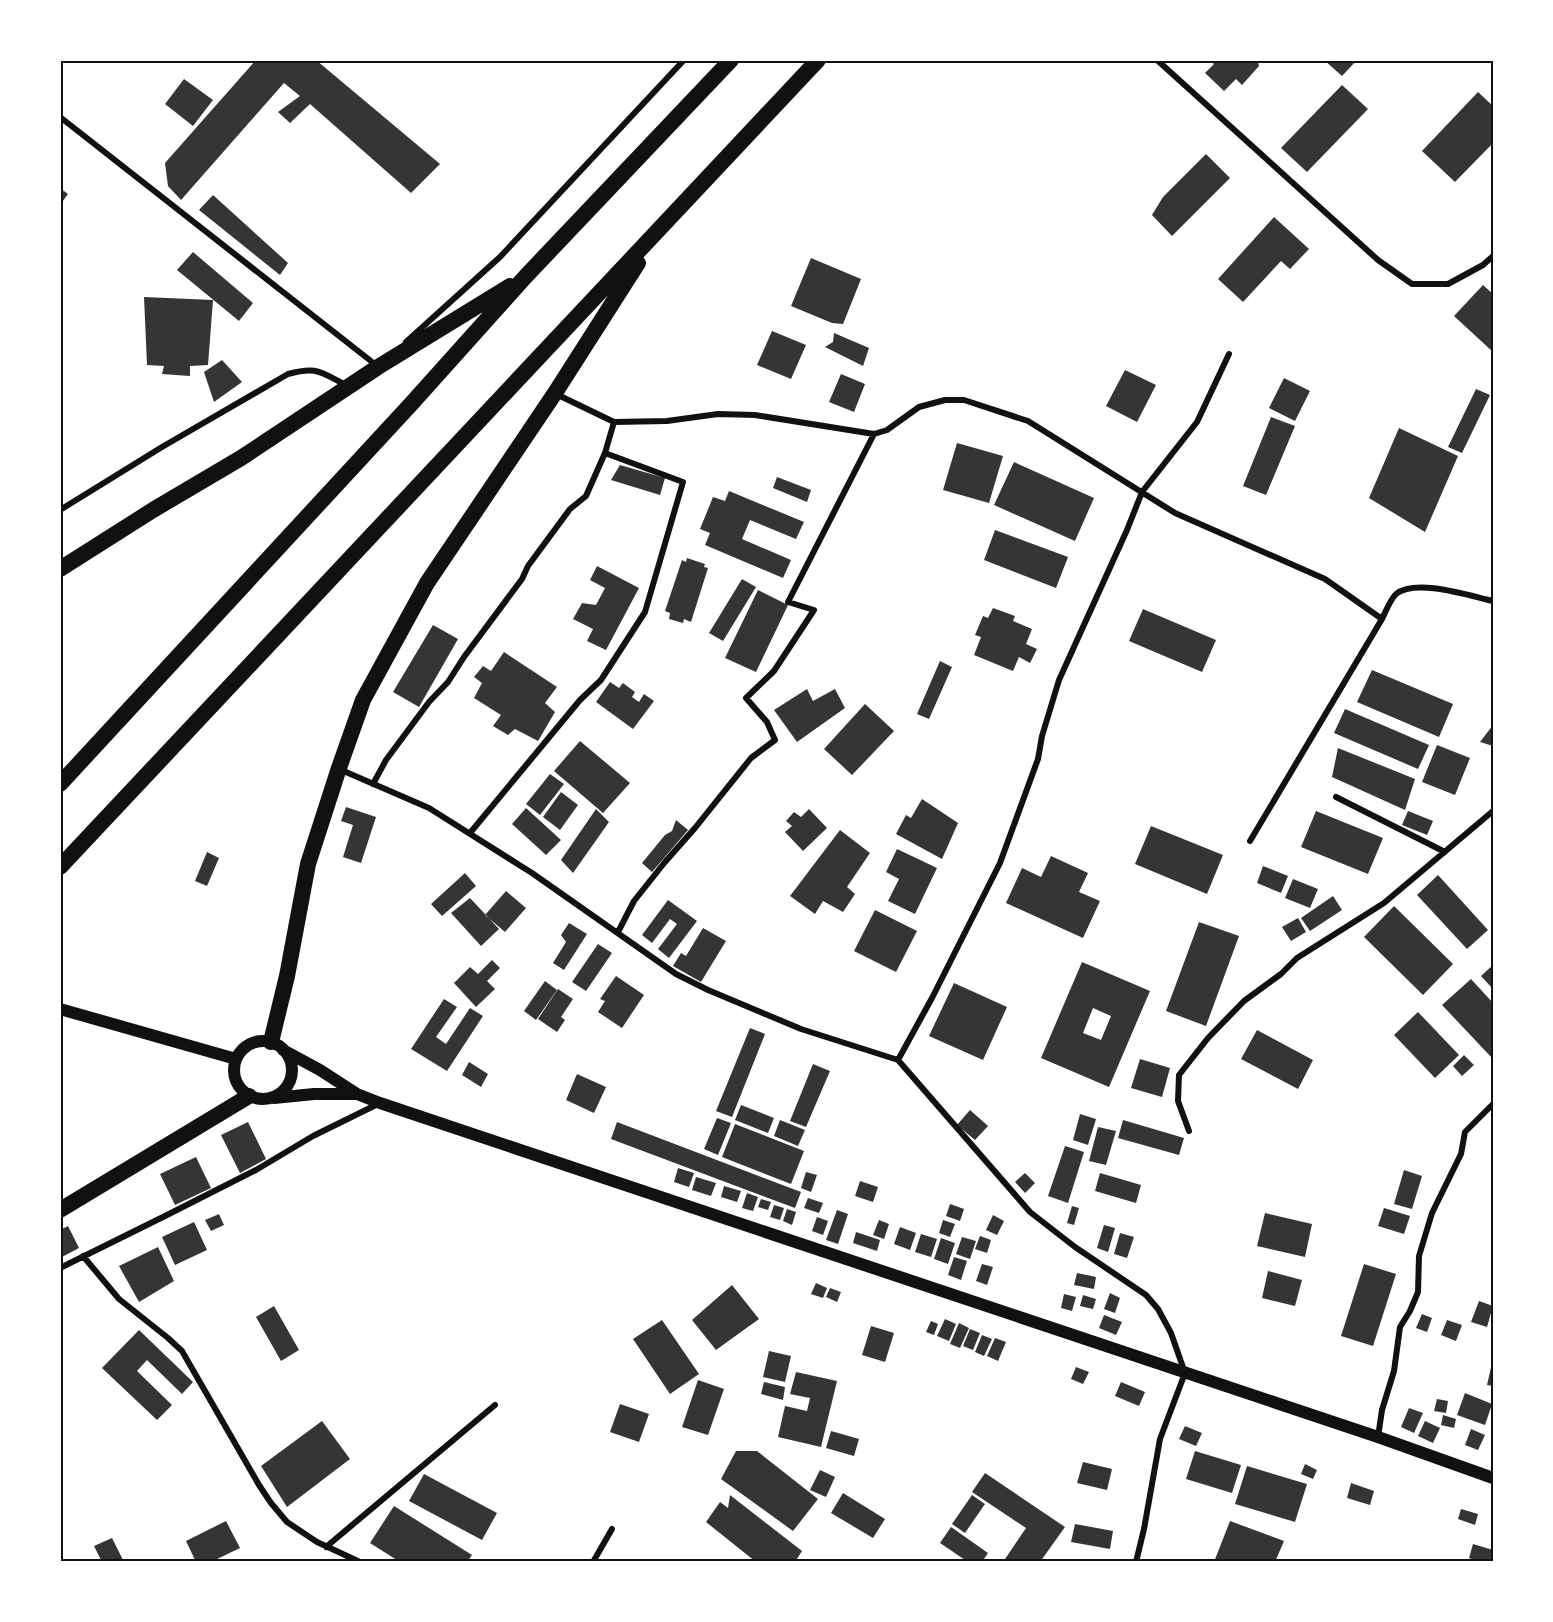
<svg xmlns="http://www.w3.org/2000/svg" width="1553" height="1622" font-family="Helvetica,sans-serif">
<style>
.building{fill:#353535;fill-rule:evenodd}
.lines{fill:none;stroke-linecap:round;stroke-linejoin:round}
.minor{stroke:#111;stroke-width:6}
.secondary{stroke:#111;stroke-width:12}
.trunk{stroke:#111;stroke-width:16}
.neatline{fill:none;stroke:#111;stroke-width:2}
</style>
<rect width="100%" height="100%" fill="#fff"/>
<path class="building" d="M256,60h60l124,104 -29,29 -101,-89 -20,19 -12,-11 22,-16 -16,-13 -103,117 -13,-14 -3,-23z
M1210,60h49l-1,2 1,4 -17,19 -6,-6 -12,12 -19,-18 9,-9z
M1324,60h33l-15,16z
M184,79l29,21 -20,26 -28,-22z
M1342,85l26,24 -61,63 -26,-24z
M1478,92l15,14v37l-38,39 -33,-31z
M1206,154l24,24 -58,58 -20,-21 11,-18z
M60,188l8,6 -8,11z
M213,195l75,68 -8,12 -81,-65z
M1274,217l35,32 -19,20 -9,-8 -38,41 -25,-23z
M193,252l60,51 -14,18 -62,-51z
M811,258l50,21 -18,45 -11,-1 -41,-17z
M1483,285l10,9v58l-39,-36z
M144,297l69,3 -5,65 -18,1v10l-28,-2 2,-8 -17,-1z
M772,331l34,14 -15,34 -34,-14z
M834,333l35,15 -6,18 -38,-19 8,-5z
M222,360l20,22 -28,20 -10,-30z
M1125,370l31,15 -19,37 -31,-16z
M841,374l24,10 -11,28 -25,-10z
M1284,378l26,13 -15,30 -26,-13z
M1476,389l14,6 -28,58 -14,-6z
M1271,417l24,9 -29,69 -23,-9z
M1399,428l59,28 -33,76 -56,-34z
M957,443l46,13 -14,47 -46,-13z
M1014,462l80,36 -19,43 -81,-36z
M620,465l45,13 -5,17 -49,-15z
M777,477l34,13 -4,12 -34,-14z
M729,491l75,31 -8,17 -46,-19 -8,19 49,21 -8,18 -78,-33 5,-12 -10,-4 13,-32 12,4z
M995,530l73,27 -12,31 -72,-28z
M687,558l18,6 -1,3 4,1 -17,54 -7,-3 -1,4 -14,-4 1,-6 -5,-2 17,-51 4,2z
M597,566l42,22 -33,62 -19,-9 6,-12 -20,-10 9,-16 14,2 9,-17 -15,-8z
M742,579l14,8 -33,54 -14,-8z
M758,590l30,15 -32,67 -31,-14z
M993,608l22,8 -2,5 19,8 -6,15 11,5 -7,14 -11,-6 -6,14 -39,-16 7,-18 -6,-2 8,-19 5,2z
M1143,609l73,31 -14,32 -73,-31z
M433,625l25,14 -39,68 -26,-15z
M504,652l53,35 -12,16 10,9 -17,29 -23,-12 -7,6 -15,-9 8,-11 -27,-17 8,-15 -8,-6 9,-11 8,5z
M940,661l12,6 -23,52 -12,-5z
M1372,670l81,34 -14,33 -82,-35z
M610,682l9,6 4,-5 12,9 -3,5 7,5 5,-8 10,7 -21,28 -37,-27z
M807,689l6,12 22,-12 10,19 -48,34 -23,-32z
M865,704l29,27 -42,44 -28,-26z
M1345,709l84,36 -11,24 -84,-36z
M1493,725v21l-13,-4z
M580,741l50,42 -27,30 -49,-42z
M1437,745l33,13 -15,37 -33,-13z
M1338,748l77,31 -10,31 -73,-33z
M550,774l14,10 -24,31 -14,-11z
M561,792l17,13 -18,25 -17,-13z
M922,799l36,24 -16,36 -46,-25 10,-19 5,3z
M346,807l30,10 -15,46 -18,-6 10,-32 -12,-4z
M526,808l35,32 -15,15 -34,-31z
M596,809l13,13 -36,51 -12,-13z
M809,809l18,19 -24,23 -18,-19 7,-6 -6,-5 8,-9 7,5z
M1316,811l67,27 -15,36 -67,-27z
M1408,811l25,10 -6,14 -25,-10z
M676,820l12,10 -36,42 -10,-9 23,-28 7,-4z
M1151,826l72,29 -16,39 -72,-30z
M840,830l30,23 -23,34 8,7 -12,18 -20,-11 -8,13 -25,-18z
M897,849l40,19 -22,46 -27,-13 11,-22 -13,-7z
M207,852l12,6 -12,28 -12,-5z
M1051,856l37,17 -9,19 21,9 -17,37 -77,-35 16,-35 19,9z
M1263,866l25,10 -7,17 -24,-10z
M465,873l11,13 -34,30 -11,-12z
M1438,875l50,55 -21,19 -50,-54z
M1293,879l25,10 -8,19 -25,-10z
M506,891l20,17 -21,24 -20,-17z
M1333,896l9,14 -32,21 -9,-13z
M470,898l29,31 -18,17 -30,-33z
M668,900l29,21 -28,37 -11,-9 19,-25 -7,-5 -18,24 -10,-8z
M1394,906l59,58 -30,31 -59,-58z
M875,910l42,21 -21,41 -42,-21z
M1298,918l8,14 -15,9 -9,-14z
M1199,922l40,14 -33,90 -40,-15z
M569,923l18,11 -23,36 -11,-7 13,-21 -5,-7z
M703,928l23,13 -25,41 -28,-16 8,-13 5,3z
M598,944l14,9 -26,38 -14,-9z
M492,960l8,8 -13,13 8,8 -19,18 -22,-24 16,-16 8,7z
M1082,962l68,29 -41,96 -68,-29zM1093,1008l18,8 -10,24 -18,-7z
M1493,965v24l-12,-13z
M616,976l28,19 -22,33 -24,-16 7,-11 -5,-2z
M1471,979l22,24v56l-51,-54z
M545,981l12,9 -21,30 -12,-9z
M954,983l53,24 -24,53 -54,-24z
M558,989l15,10 -12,18 4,3 -8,12 -19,-13z
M444,999l13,8 -21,30 10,7 24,-36 13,8 -36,55 -36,-22z
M1418,1012l41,43 -24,23 -41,-43z
M750,1028l15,6 -33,83 -16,-6z
M1257,1030l56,30 -15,29 -57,-30z
M1464,1055l10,10 -12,11 -9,-10z
M1140,1059l30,9 -8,29 -31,-9z
M469,1062l19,12 -7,13 -19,-12z
M813,1064l17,7 -24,56 -16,-6z
M577,1074l29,13 -12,26 -28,-13z
M741,1105l33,13 -6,15 -33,-13z
M970,1110l18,16 -13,14 -18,-15z
M1080,1114l16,5 -8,26 -15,-5z
M717,1118l14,5 -13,32 -14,-6z
M780,1120l25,10 -7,16 -24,-10z
M1123,1120l61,18 -5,17 -61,-17z
M248,1122l18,37 -26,14 -19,-38z
M617,1122l184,70 -6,16 -184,-69z
M735,1124l69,27 -13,33 -69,-27z
M1098,1127l18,4 -10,34 -17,-4z
M1065,1146l19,6 -16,51 -20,-7z
M196,1157l15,31 -36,17 -15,-31z
M678,1168l16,5 -5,14 -15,-5z
M1404,1170l18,6 -10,33 -18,-5z
M806,1172l11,3 -6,17 -10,-4z
M1025,1173l10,10 -10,10 -10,-11z
M1100,1173l41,12 -5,18 -41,-12z
M696,1177l20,6 -5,13 -19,-6z
M860,1181l18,6 -5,15 -18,-6z
M724,1186l17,5 -4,11 -16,-5z
M747,1193l11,4 -5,14 -11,-3z
M808,1198l15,5 -4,10 -15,-5z
M761,1199l10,3 -3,8 -10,-3z
M950,1204l14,5 -4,12 -14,-5z
M774,1205l10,3 -4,12 -10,-3z
M1072,1206l7,2 -5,17 -7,-2z
M1384,1208l26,8 -6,18 -26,-8z
M787,1209l9,3 -4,13 -9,-4z
M837,1210l11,4 -10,30 -12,-4z
M1265,1213l47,11 -7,33 -48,-11z
M219,1214l5,11 -13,6 -6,-11z
M993,1215l11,6 -7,14 -11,-5z
M817,1217l11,4 -5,14 -11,-4z
M879,1220l10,4 -5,15 -11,-4z
M943,1220l12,4 -5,13 -11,-4z
M194,1222l13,28 -32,15 -13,-28z
M1104,1225l11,3 -7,24 -11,-4z
M68,1226l11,22 -19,10v-28z
M900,1227l16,6 -6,17 -16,-6z
M856,1232l24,8 -3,11 -24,-8z
M1120,1233l14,4 -7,21 -13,-4z
M921,1234l16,5 -6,18 -16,-5z
M980,1236l11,4 -4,13 -12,-4z
M962,1237l14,4 -6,18 -14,-5z
M941,1238l14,5 -7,21 -14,-5z
M158,1247l16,34 -35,21 -20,-36z
M954,1257l13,4 -6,19 -13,-5z
M982,1264l11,3 -6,18 -11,-4z
M1364,1264l32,10 -23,72 -32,-10z
M1268,1271l34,9 -7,26 -33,-8z
M1077,1273l19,4 -2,12 -20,-4z
M816,1283l11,5 -4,10 -12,-4z
M732,1285l27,34 -43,31 -24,-30z
M830,1288l11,4 -4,10 -11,-5z
M1110,1293l10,5 -5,15 -11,-4z
M1064,1294l12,3 -4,14 -11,-3z
M1083,1295l13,4 -3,10 -13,-3z
M1479,1301l14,5 -6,21 -16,-5z
M274,1306l25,44 -18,11 -25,-44z
M1422,1314l10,4 -5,14 -11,-4z
M1104,1315l18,7 -6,13 -17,-7z
M945,1319l11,5 -7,17 -12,-5z
M662,1320l37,54 -29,20 -37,-55z
M1447,1320l15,5 -6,16 -15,-6z
M931,1321l7,3 -4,11 -8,-3z
M959,1323l10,5 -9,20 -10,-4z
M871,1326l23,7 -9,29 -23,-7z
M970,1329l10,4 -7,17 -10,-4z
M139,1330l54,52 -11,12 -35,-34 -10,11 35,34 -15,15 -55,-52z
M982,1335l10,4 -8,17 -9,-4z
M995,1338l11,4 -8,19 -11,-5z
M769,1351l22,5 -6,26 -22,-5z
M1492,1363h1v23l-6,-1z
M1076,1367l13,5 -6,12 -12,-5z
M796,1372l41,9 -16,66 -43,-10 7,-31 22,5 3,-13 -20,-4z
M698,1380l26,9 -16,46 -26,-8z
M764,1382l21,5 -2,13 -22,-6z
M1121,1382l24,10 -6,14 -24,-10z
M1465,1393l27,11 -7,21 -28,-10z
M1437,1399l11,2 -2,12 -12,-2z
M620,1404l29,10 -10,28 -29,-10z
M1409,1408l14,5 -9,20 -13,-6z
M1443,1415l13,4 -2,9 -13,-3z
M322,1421l28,38 -63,48 -26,-41z
M1425,1421l15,7 -7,15 -15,-7z
M1185,1426l17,7 -6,13 -17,-7z
M1471,1429l14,6 -7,15 -13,-5z
M831,1431l28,8 -5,17 -28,-8z
M736,1451h21l61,48 -25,32 -72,-52z
M1195,1451l46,14 -9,28 -46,-14z
M1083,1462l29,7 -5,21 -30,-7z
M1305,1464l12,6 -4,9 -12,-5z
M1247,1466l60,18 -12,38 -60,-18z
M820,1470l15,7 -9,20 -16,-7z
M985,1473l80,54 -25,35h-37l23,-34 -54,-36z
M424,1474l73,39 -15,27 -73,-39z
M1351,1483l23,8 -4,14 -23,-7z
M843,1493l42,26 -12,19 -42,-25z
M730,1495l72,56 -7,11h-39l-50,-40 14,-20 8,6z
M972,1495l13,9 -20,29 -13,-9z
M394,1506l78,49 -5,7h-67l-30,-19z
M1461,1509l17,5 -3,11 -17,-6z
M226,1521l14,27 -29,14h-15l-10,-21z
M1230,1521l54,20 -9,21h-61z
M1075,1524l38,7 -3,18 -39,-7z
M951,1527l37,26 -6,9h-14l-28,-19z
M112,1538l12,24h-22l-8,-16z
M1473,1544l20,6v12h-13l-11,-4z"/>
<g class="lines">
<path class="minor" d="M1157,60l221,200 34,24h36l35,-19 10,-9
M60,117l316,248
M406,342l94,-85 184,-197
M556,394l58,28 53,-1 51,-7 37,1 119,19 13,-4 32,-23 26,-7h19l64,21 147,92 150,66 57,40
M60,510l102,-63 126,-73c29,-8 32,-2 58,11
M339,769l90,39 103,65 144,101 32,16 93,39 97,31 132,152 45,35 71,48 12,14 13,24 14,40 -25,66 -16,90 -8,33
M373,784l13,-24 43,-58 19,-20 16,-25 58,-78 6,-13 42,-57 16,-13 19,-43
M1336,797l109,55
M470,833l110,-133 21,-20 44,-68 38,-130 -78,-29 9,-31
M1250,841l132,-222c4,-8 8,-19 14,-25 20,-16 74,2 97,7
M618,932l16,-31 31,-39 30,-34 56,-70 24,-18 -8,-18 -21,-24 28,-27 40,-61 -26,-8 86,-168
M898,1060l34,-62 68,-135 38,-104 4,-23 17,-56 68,-150 15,-38 55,-70 32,-68
M1189,1131l-11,-30 1,-26 29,-37 36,-37 37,-27 16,-16 87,-55 109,-92
M83,1256l36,43 49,39 14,13 77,134 12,18 16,19 30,20 43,20
M60,1268l107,-53 89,-45 57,-34 67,-33
M1378,1437l4,-27 12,-39 6,-44 10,-16 8,-19 1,-36 13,-43 29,-59 4,-22 28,-28
M326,1547l169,-142
M593,1562l19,-33"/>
<path class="secondary" d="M60,1009l176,50
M234 1070a29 29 0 1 1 58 0a29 29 0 1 1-58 0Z
M283,1050l37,20 37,24 23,9 998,334 115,41
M274,1098l40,-4h42"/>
<path class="trunk" d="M60,569l93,-59 88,-52 137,-91 132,-81
M60,784l352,-381 114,-127 205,-216
M60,867l758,-807
M271,1042l16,-66 21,-112 31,-96 24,-68 64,-117 128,-190 83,-130
M60,1210l189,-114"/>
</g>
<rect width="1553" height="1622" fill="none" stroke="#ffffff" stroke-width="123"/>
<rect x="62" y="62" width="1430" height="1498" class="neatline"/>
</svg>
